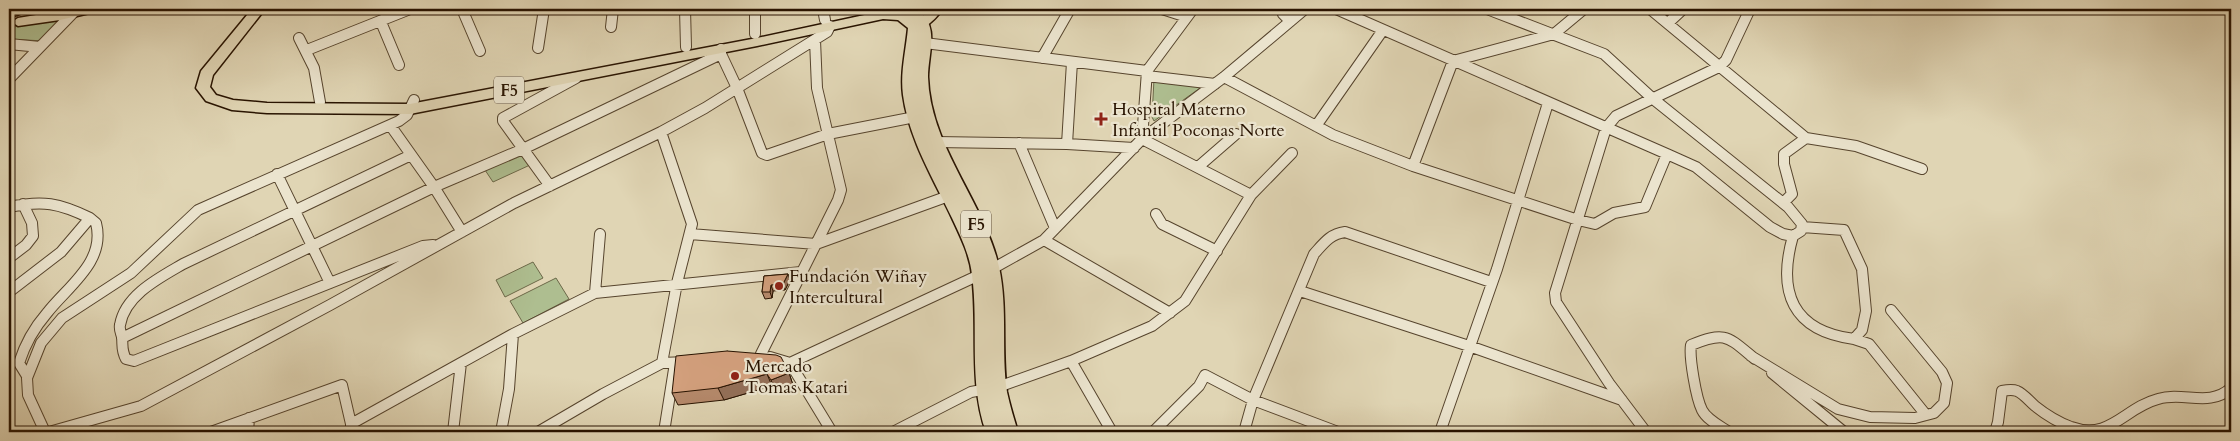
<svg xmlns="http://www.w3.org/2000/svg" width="2240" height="441" font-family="Cardo,serif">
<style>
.green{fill:#aebe90;stroke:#6b6848}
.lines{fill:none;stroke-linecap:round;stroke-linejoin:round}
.minor-casing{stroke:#56442d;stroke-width:12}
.major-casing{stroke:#281300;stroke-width:3}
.highway-casing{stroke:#281300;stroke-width:3}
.minor{stroke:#ebe4ce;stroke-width:10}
.major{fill:#e0d5b4;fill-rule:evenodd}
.highway{fill:#e0d5b4;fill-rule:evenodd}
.wall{fill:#b5896b;stroke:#281300}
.shaded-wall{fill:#936f57;stroke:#281300}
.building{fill:#d29f7c;stroke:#281300}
.poi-dot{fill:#8f2418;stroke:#ebe4ce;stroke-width:2}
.labels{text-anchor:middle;stroke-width:4.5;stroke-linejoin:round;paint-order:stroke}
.shield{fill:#ebe4ce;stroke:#62523e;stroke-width:1}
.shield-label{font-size:16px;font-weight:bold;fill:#281300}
.poi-label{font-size:18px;fill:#281300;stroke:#ebe4ce;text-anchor:start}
</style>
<rect width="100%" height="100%" fill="#e0d5b4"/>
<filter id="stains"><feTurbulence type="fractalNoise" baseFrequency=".004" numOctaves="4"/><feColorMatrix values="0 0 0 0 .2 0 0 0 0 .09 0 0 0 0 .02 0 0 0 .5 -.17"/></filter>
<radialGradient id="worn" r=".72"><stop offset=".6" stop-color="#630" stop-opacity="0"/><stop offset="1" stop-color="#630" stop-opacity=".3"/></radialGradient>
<path class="green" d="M55,19l6,2 -17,20 -35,-2v-11z
M1154,79l44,6 2,3 -46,33 -2,-4z
M521,153l9,12 -37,17 -8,-12z
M533,262l10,16 -38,19 -9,-17z
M556,278l13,21 -46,24 -13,-22z"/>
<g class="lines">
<defs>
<path id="minor" d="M462,9l18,42
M685,9l1,38
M755,9v25
M823,9l2,11
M1162,9l25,8
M1193,9l-46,62 -5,68 109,56
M1282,9l1,5 7,7
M1336,9l331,145
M1650,9l156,129 50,8 66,23
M868,11l1,-2
M381,22l18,43
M1668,23l15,-14
M611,27l2,-18
M299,38l15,30 6,34
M917,42l230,29
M9,44l31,3
M538,48l6,-39
M721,49v5l16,34 25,65 5,2 61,-21 92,-18
M307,50l103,-41
M1042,58l28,-49
M1147,76l68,8
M1224,77l109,58 80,31 165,54 17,4 19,-11 31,-6 22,-53 29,13 74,60 13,7 10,2 8,-5 1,-7 -14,-17 -136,-109 -48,-44 -117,-45
M9,79l64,-66v-4
M390,125l44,62 28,45
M1316,126l67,-96
M661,132l31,92 -15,59 -15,80
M936,142l131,2 5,-82
M1019,143l36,85
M1067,144l67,4
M411,155l-228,109c-24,14 -58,31 -63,61 -1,4 1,8 2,12 1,9 -1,13 4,22l8,2 289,-115 10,-1
M1413,166l40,-105 101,-27 30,-25
M1198,167l38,-33
M277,174l53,109
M550,186l-47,-65v-3l73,-40
M1783,203l9,-9 -8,-30v-10l22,-16
M9,207c34,-7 50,-4 81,11
M1156,214l6,10 55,27
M690,234l126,10 138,-50
M1793,236c-16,56 -1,95 61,103l8,-9 4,-19 -4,-42 -18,-39 -42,-3
M1044,240l126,73
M9,258l17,-13 7,-9 -1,-13 -9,-19
M1300,291l172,56 150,53
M9,292l52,-40 29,-34 6,5c10,39 -28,63 -49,90 -13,15 -22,31 -28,50l8,13
M595,293l5,-59
M122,338l312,-151 89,-38 198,-95
M1854,339l15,5 57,71
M761,354l77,-154 3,-10 -24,-102 -2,-48
M1751,356l87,53 32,8 45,1 19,-5 10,-10 3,-20 -5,-11 -51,-62
M770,357l20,6 202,-94 52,-29 98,-101 82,-62 81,-68
M1071,361l41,71
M790,363l42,69
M1772,373l72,59
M45,432l-17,-37 -1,-17 14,-35 21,-25 69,-45 67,-63 201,-89 8,-6 7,-15
M49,432l92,-26 189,-101 184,-102 147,-71 44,-24 122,-76 3,-6
M211,432l131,-47 9,39
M248,432l1,-14
M351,432v-8l162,-90
M453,432l8,-69
M501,432l8,-43 4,-55 82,-41 206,-21
M538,432l65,-38 59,-31 24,-1
M664,432l11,-69
M893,432l78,-40 27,-5 73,-26 81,-35 33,-25 66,-106 41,-42
M1153,432l46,-46 6,-11 48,25 85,32
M1244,432l9,-32 61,-146c10,-11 16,-20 31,-22l146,50
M1440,432l57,-163 51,-166
M1646,432l-37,-49 -53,-81 -1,-9 51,-165 10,-12 103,-49 7,-7 24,-51
M1729,432c-9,-6 -22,-12 -27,-22 -6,-12 -13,-53 -11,-65 35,-14 36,-9 64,14
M1995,432l3,-10 4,-31c5,-1 10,-2 15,0 7,3 12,10 18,15 10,8 23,16 36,21 39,14 53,-19 87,-28 26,-8 51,9 73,-11"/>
<path id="major" d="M932,9h11c-7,9 -19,23 -32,21l-1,-3c5,-7 15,-12 22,-18z"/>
<path id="highway" d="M10,9h16l-1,3 -11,4 -5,-2z
M72,9h23l-1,3 -34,8 -42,6 -6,-4 6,-4z
M252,9h13l-52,66 -3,12 6,8 17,5 34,3 143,1 347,-66 126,-27 25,4v-5h10c22,16 10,43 10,67 2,70 56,124 71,190 9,42 2,84 8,125 3,14 7,27 11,40h-32c-18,-51 -7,-105 -14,-157 -2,-20 -12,-40 -20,-57 -19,-40 -43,-79 -49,-123 -3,-22 3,-45 5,-67l-10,-8 -15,-1 -126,27 -347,68 -143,-1 -35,-3 -26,-9 -10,-13 5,-17z"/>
</defs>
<use href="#minor" class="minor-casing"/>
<use href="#major" class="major-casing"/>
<use href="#highway" class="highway-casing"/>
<use href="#minor" class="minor"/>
<use href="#major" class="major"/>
<use href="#highway" class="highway"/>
</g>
<path class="wall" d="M788,274l2,6 -5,10 -12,1 -1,7 -7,1 -3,-7 2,-16z
M727,351l62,22 4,12 -17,7 -4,-6 -48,14 -46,5 -6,-12z"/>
<path class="shaded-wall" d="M788,274l2,6 -5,10 -2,-6z
M771,285l2,6 -1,7 -2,-6z
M789,373l4,12 -17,7 -5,-12z
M767,374l5,12 -48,14 -6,-12z"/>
<path class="building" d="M788,274l-5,10 -12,1 -1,7h-8l2,-16z
M727,351l49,4 5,2 8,16 -18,7 -4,-6 -49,14 -46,5 4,-37z"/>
<g class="poi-dot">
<path d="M1098.5 111.5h5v5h5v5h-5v5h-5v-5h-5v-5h5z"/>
<circle cx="779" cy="286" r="5"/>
<circle cx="735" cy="376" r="5"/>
</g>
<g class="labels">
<g class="shield">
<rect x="494" y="76.5" width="30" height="27" rx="4"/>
<rect x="961" y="210.5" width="30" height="27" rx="4"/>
</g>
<g class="shield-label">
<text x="509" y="96">F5</text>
<text x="976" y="230">F5</text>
</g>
<g class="poi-label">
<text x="1112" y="115">Hospital Materno<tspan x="1112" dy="21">Infantil Poconas Norte</tspan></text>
<text x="789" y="282">Fundación Wiñay<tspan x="789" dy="21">Intercultural</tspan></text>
<text x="745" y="372">Mercado<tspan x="745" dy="21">Tomas Katari</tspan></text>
</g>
</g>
<rect width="2240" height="441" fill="none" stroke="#e0d5b4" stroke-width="30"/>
<rect x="10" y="10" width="2220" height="421" fill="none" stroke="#281300" stroke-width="2.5"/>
<rect x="15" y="15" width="2210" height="411" fill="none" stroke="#281300"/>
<rect width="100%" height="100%" filter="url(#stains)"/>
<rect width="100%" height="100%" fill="url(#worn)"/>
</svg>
